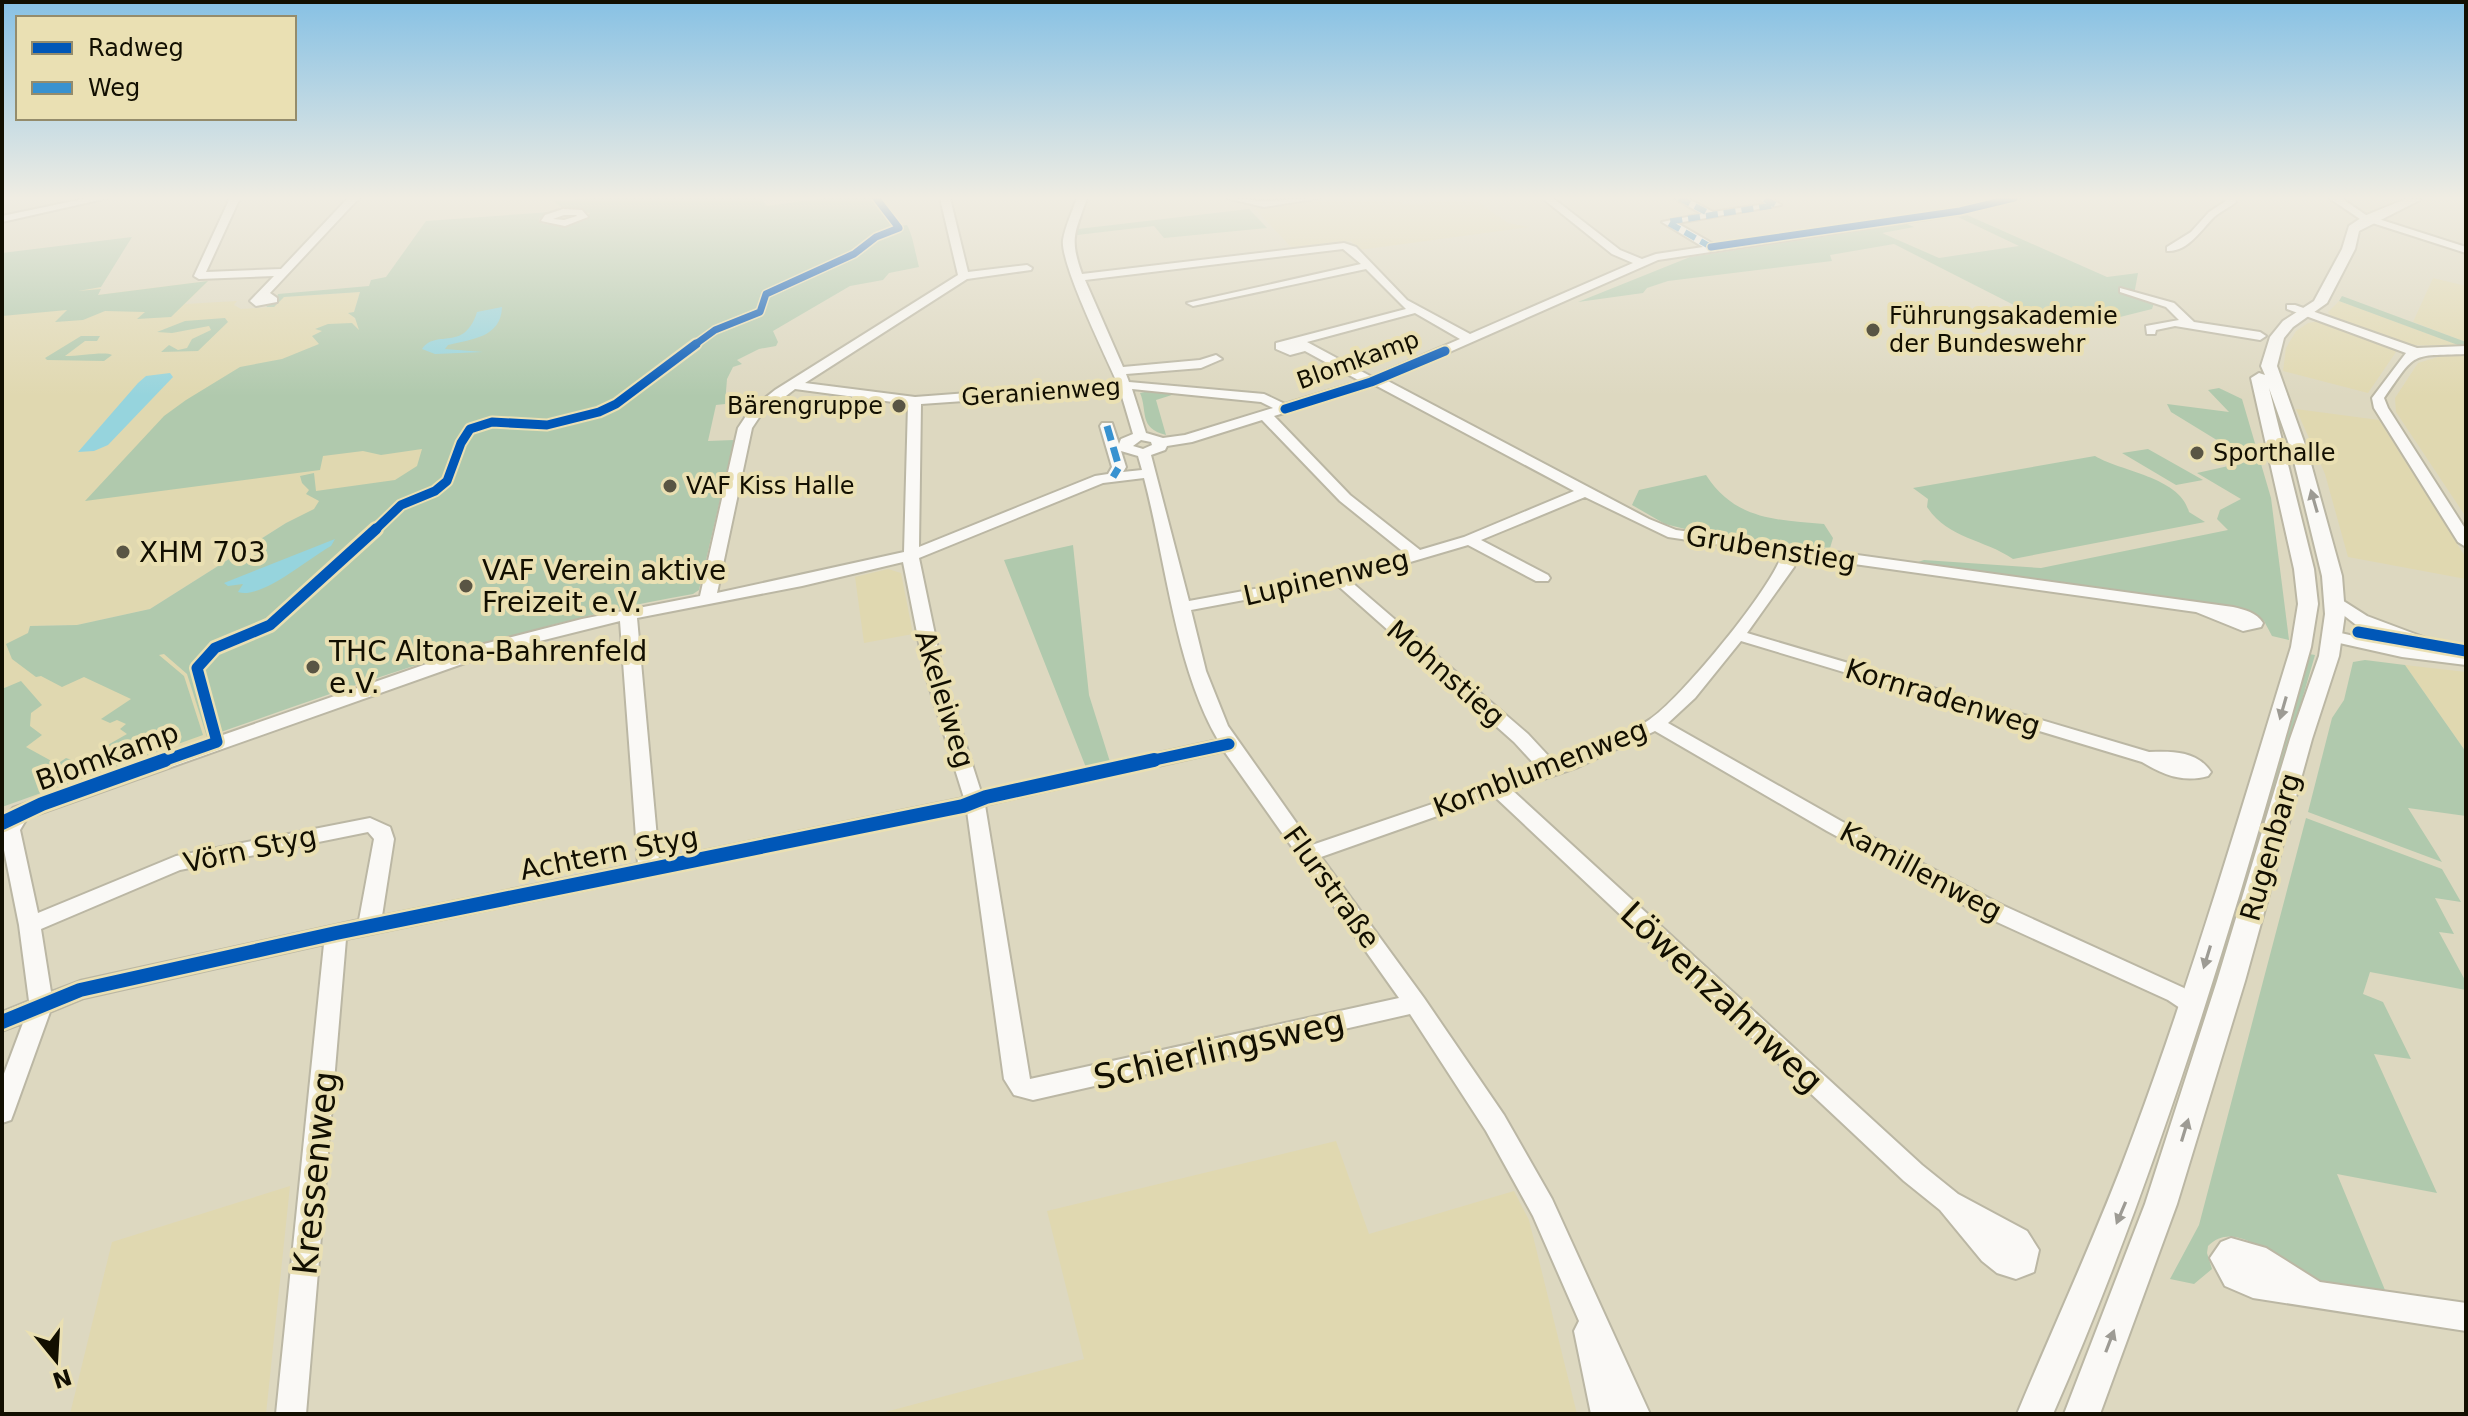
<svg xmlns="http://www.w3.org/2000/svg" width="2468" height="1416" font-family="'DejaVu Sans',sans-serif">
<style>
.built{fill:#e0d8b0}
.green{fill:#b0c9ad}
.water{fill:#96d4dd}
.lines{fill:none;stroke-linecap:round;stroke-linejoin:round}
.minor-casing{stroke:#bbb7a4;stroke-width:4}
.major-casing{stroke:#bbb7a4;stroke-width:4}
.minor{fill:#faf9f6;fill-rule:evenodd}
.major{fill:#faf9f6;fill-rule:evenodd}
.quiet-far1{stroke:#3892d0;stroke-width:6;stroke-dasharray:12 6;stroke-linecap:butt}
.quiet{stroke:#3892d0;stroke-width:7;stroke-dasharray:15 7;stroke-linecap:butt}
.cycleway-far3-casing{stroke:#eae0b3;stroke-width:10}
.cycleway-far2-casing{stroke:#eae0b3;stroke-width:13}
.cycleway-far1-casing{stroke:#eae0b3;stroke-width:16}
.cycleway-casing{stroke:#eae0b3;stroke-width:19}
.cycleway-far3{stroke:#0057b8;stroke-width:7}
.cycleway-far2{stroke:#0057b8;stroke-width:9}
.cycleway-far1{stroke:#0057b8;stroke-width:11}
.cycleway{stroke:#0057b8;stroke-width:14}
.oneway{fill:#9d9b94}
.poi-dot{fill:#595544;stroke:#eae0b3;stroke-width:3}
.labels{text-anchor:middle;stroke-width:8;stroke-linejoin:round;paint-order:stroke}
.far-poi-label{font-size:24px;fill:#120f01;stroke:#eae0b3;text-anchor:start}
.far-street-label{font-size:24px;fill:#120f01;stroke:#eae0b3}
.street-label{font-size:28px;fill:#120f01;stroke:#eae0b3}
.poi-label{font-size:28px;fill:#120f01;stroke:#eae0b3;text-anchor:start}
.near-street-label{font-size:34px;fill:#120f01;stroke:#eae0b3}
</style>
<rect width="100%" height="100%" fill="#ddd8c0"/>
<path class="built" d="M1329,198h65l11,7 67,-7 36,25 21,4 -170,23 -8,-9 -59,7 -37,-39z
M2433,278l33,8v56l-53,-20z
M208,281l-23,23 52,-3 -3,4 7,4 32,-2 10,-10 77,-5 -6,20 -4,1 9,11 1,14 -56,111 127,-19h33l-20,41 -12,15 -28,14 -29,10 -72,6 -17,7 -136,86 -73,16 -47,1 -11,36 61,7 84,-15 23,20 20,63 -177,61 -19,-113 -9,4v-388l99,-14 -4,8z
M2339,301l122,45 -55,-1 -75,-29 -3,-4z
M2319,321l72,25 5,6 -28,41 -85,-22 3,-23 10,-17 12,-8z
M2466,355v162l-70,-105 -1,-14 23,-35 23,-7z
M2296,409l83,11 87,138v21l-118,-22 -23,-83z
M888,569l13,4 12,61 -49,9 -9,-66z
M2405,665l61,7v80z
M1336,1141l33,93 145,-43 15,29 48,194h-699l206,-55 -37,-148z
M290,1186l-24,228h-196l42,-172z"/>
<path class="green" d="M590,198h171l6,8 58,-8h49l13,14 7,15 13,-2c6,11 8,27 12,42l-30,6 -6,7 -33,6 -77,45 5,11 -2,4 -17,3 -22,11 5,4 -9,3 -6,12 -2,25 -9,1 -8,36 26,-1 -35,150 -6,4c-168,29 -326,87 -486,143l-20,-63 -23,-20 -5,1 25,21 19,59 -201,72v-118l19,-8 21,24 -11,8 -1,13 12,9 -16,12 31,17 9,-6 12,4 49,-28 -7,-5 6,-5 -9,-4 -7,3 -9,-4 30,-20 -47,-22 -22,10 -21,-11 -5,1 -24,-18 -6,-15 22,-11 2,-7 47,-1 73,-16 136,-86 28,-14 5,-8 -13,-7 3,-4 -7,-7 -2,-7 14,-3 2,18 79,-11 22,-14 5,-17 -41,6 -18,-4 -40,5 -3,14 -235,31 79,-85 22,-16 54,-33 42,-8 37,-15 -7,-8 10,-5 -7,-2 13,-5 24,-1 7,7 -4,-12 -7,-5 6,-1 6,-20 -76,5 -10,10h-8l10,-7 2,-6 91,-8 2,-6 15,-3 40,-56 124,-9 -11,7v3c15,6 42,4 51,-9l-28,-5 -8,-7z
M1249,209l18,19 -103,10 -10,-12 -77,9 1,-6z
M1967,215l140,62 31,-4 -4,22 21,5 -3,9 -36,9 -22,-2 -45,7 -155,-79 -64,11 2,6 -164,20 -21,7 -4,5 -65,9 112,-45 217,-33 7,3 -32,6 57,25 80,-12 -61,-29z
M132,237l-31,50 -23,4 23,-2 -3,6 110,-14 -37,36 -34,2 8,-7 -40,-1 -22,9 -28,2 12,-12 -65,6v-63z
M2342,296l124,46v6l-127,-47z
M225,318l3,4 -30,29 -37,1 8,-7 9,5 9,-2 5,-9 19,-9 -2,-4 -37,7 -15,-1 28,-11z
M81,336h19l-3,5h-12l-20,15c17,0 40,-5 47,-1l-8,6 -57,-1 -2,-2z
M2219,388l23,11 29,99 18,142 -17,-4 -8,-15 -19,-10 -330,-48 9,-3 117,8 187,-38 -11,-11 3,-9 21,-11 -44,-26 54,-12 -80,-49 -4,-8 62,8 -21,-22z
M1149,391l26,3 -19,6 10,35c-28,-7 -18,-24 -26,-42z
M2148,449l55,31 -27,5 -54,-32z
M2095,456c27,16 85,21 94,56l16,10 -192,37c-29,-20 -65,-20 -86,-52l1,-8 -15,-11z
M1706,475c29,45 71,45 118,49l9,14 -3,10 -129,-15 -36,-9 -33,-19 7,-15z
M1073,545l16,150 22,70 -24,5 -83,-210z
M2309,654l6,1 -111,383 -8,1z
M2365,660l40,5 61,87v64l-58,-8 34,54 -134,-50 24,-94 12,-18 9,-38z
M2306,818l136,51 19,33 -26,-4 19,36 -15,-2 27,50v8l-96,-18 -7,22 20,8 28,57 -37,-5 63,139 -100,-19 48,116c-24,-4 -54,-3 -76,-12 -28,-10 -71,-63 -101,-32l-1,7 5,16 -18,15 -24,-5 29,-54z"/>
<path class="water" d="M502,307c-1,31 -31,32 -54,38l-3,4 38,3 -48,2 -13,-5c15,-21 42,4 55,-37z
M170,373l3,4 -65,68 -14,6 -16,1 60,-69 8,-7z
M335,539l-4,7c-22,12 -70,54 -93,46l5,-8 -15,2 -4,-3z"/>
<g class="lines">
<defs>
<path id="minor" d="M88,198h20l-106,24v-6z
M230,198h10l-34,74 75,-3 67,-71h11l-89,95 7,5v4l-21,4 -6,-5 24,-25 -75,3 -5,-3z
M940,198h10l18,74 59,-7 5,3 -1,2 -64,9 -162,104 110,14 202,-15c-11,-25 -57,-119 -54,-142 2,-13 9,-28 14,-42h10c-12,35 -18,40 -5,76l262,-31 12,4 51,53 63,34 163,-71 -21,-9 -70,-56h11l67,52 22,9 14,-5 47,-7 -41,-25 40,-8 -28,-16h13l26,14 53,-8 -9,-6h13l11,7 -104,18 38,22 245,-37 41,-10h18l-59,16 -302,46 -272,120 263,139 27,11 557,77c12,3 23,5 30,16l-2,4 -18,4 -47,-19 -399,-56 -3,11 -47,66 402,119c24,-1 48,-1 62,20l-3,4c-25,7 -44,-1 -66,-14l-401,-121 -46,57 -27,25 173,98 161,84 182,83 19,19 -3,7 -8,2 -24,-16 -182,-83 -159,-86 -172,-100 -77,36 -66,23 410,375 36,29 69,37 12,19 -5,22 -18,7 -19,-6 -15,-12 -42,-51 -36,-29 -410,-385 -173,61 103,141 80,117 48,84 98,215h-59l-17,-83 5,-10 -46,-105 -47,-85 -76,-117 -377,86 -19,-5 -10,-16 -37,-268 -621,128 -40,475h-30l48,-470 -240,54 -34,14 -36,100 -3,8 -9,3v-44l21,-56 -21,8v-19l27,-11 -10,-76 -17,-85 2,-22 9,-10 471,-164 98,-25 118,-23 38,-168 12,-18 25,-20 183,-115zM1343,249l18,15 -174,39 6,3 173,-37 40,40 -130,34v6l14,6 15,-4 55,30 -75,23 -21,-10 -135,-12 -3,-8 75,-6 21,-9 -6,-4 -16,5 -77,7 -38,-87zM1415,313l45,26 -88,38 -65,-35zM1375,385l199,106 -110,46 -44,13 -70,-55 -76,-79zM795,389l113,15 -4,148 -187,41 35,-165 8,-12zM1132,389l129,13 12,6 -88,27 -22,3 -17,-5zM1120,390l13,44 -12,5 -2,5 -7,-21h-10l-2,3 12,41 -4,7 -13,2 -176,71 2,-143zM1262,420l78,81 66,53 -70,20 -147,27 -38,-146 14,-5 2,-4 25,-4zM1141,440l10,2 1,3 -9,4 -10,-3zM1121,451l17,5 4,14 -19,2 3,-5zM1144,478c22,83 31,188 74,262l-237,52 -38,-119 -24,-115 184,-75zM1585,497l83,40 114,17c-9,33 -102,146 -133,166 -22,15 -68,33 -95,42l-26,-28 -179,-154 119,-35 68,36h12l2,-3 -2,-3 -67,-35zM903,562l22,111 39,125 -305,62 -22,-242 165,-32zM1335,583l179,159 24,26 -226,77 -84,-119 -22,-55 -15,-61zM620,621l18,243 -256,52 12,-77 -4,-12 -20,-9 -194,38 -138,57 -18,-83 7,-12 469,-166zM1224,751l175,247 -369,81 -45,-274zM368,832l6,7 -15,81 -279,61 -29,11 -10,-63 139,-59z
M1226,198l38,3 56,-3 -56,9z
M2225,198h10l1,4c-7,6 -15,9 -22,15 -13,13 -26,35 -47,34v-4l24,-15 18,-20 17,-11z
M2329,198h12l25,17 100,32v6l-106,-34z
M563,209l19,1 6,7 -23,9 -24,-5 4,-6zM564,215h12l1,1 -13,4 -11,-1z
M2120,288l54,15 20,19 66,10 6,4 -6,4 -85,-14 -19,4 -1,4h-8l-1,-8 33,-6 -13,-13 -46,-15z
M2287,305h8l122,43 49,-2v8c-57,2 -49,-3 -82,44l4,10 78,122v17l-8,-5 -84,-134 -2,-10 34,-45 -119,-44z
M2334,595l33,21 64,24 2,4 -8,5 -6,-1 -64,-24 -27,-21 -2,-3z
M2332,631l70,16 64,8v10l-64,-8 -76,-17 -2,-4z
M2231,1238l35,10 54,34 146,21v28l-213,-33 -28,-12 -15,-28 11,-16z"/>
<path id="major" d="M2408,198l12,2 -61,31 -4,18 -28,54 -34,24 -9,11 -7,28 31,87 34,123 3,38 -6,42 -27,83 -67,242 -68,223 -77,210h-36l81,-210 72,-223 73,-242 29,-83 6,-42 -3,-38 -30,-123 -23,-65 45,181 4,35 -7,43c-73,261 -149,518 -258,767h-36c39,-94 82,-185 117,-281 59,-159 107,-323 157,-486l7,-43 -4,-35 -43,-191 8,-5 6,2 -4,-9 9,-29 13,-16 31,-20 28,-52 7,-23 15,-10z"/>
</defs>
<use href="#minor" class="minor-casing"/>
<use href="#major" class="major-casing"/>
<use href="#minor" class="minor"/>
<use href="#major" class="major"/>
<path class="quiet-far1" d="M1679,198l31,16
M1711,247l-44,-25 109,-17 -14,-7"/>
<path class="quiet" d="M1107,426l12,41 -6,10"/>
<defs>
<path id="cycleway-far3" d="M1711,247l249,-36 54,-13
M693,346l22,-16 45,-18 6,-18 88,-40 22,-17 23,-9 -23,-30"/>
<path id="cycleway-far2" d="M1285,409l86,-27 74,-31
M374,531l27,-26 34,-14 12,-10 14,-38 9,-14 22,-7 55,3 52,-13 17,-8 80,-60"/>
<path id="cycleway-far1" d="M2358,632l108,19
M160,762l57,-20 -20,-74 18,-20 55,-23 106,-96
M1145,762l84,-18"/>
<path id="cycleway" d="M2,823l40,-19 123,-44
M2,1022l78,-32 256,-57 627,-127 23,-9 168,-37"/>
</defs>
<use href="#cycleway-far3" class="cycleway-far3-casing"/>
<use href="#cycleway-far2" class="cycleway-far2-casing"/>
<use href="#cycleway-far1" class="cycleway-far1-casing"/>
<use href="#cycleway" class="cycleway-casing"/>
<use href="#cycleway-far3" class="cycleway-far3"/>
<use href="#cycleway-far2" class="cycleway-far2"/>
<use href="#cycleway-far1" class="cycleway-far1"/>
<use href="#cycleway" class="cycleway"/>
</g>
<defs><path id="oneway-solid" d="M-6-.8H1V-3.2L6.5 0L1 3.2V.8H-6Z" transform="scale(2)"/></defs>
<g class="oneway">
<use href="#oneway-solid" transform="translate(2314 501) rotate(-106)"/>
<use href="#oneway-solid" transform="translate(2283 708) rotate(106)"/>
<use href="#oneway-solid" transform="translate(2207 957) rotate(107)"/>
<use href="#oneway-solid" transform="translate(2185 1130) rotate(-73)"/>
<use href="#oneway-solid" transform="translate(2121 1213) rotate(113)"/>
<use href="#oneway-solid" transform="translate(2110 1341) rotate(-69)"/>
</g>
<linearGradient id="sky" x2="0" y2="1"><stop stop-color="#87c1e4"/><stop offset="0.5" stop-color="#f0ede3"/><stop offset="1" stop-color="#f0ede3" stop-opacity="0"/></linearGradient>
<rect width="2468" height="396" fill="url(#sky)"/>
<g class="poi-dot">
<circle cx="1873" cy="330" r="8"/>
<circle cx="899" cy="406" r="8"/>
<circle cx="2197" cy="453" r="8"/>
<circle cx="670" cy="486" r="8"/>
<circle cx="123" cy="552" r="8"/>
<circle cx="466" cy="586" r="8"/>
<circle cx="313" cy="667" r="8"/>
</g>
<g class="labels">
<g class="far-poi-label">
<text x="1889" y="324">Führungsakademie<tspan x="1889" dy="28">der Bundeswehr</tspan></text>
<text x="883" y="414" text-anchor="end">Bärengruppe</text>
<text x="2213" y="461">Sporthalle</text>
<text x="686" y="494">VAF Kiss Halle</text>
</g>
<g class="far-street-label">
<text transform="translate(1358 360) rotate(-20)" y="8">Blomkamp</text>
<text transform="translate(1041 392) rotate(-4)" y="8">Geranienweg</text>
</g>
<g class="street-label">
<text transform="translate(1771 548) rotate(9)" y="10">Grubenstieg</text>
<text transform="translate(1326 577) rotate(-13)" y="10">Lupinenweg</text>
<text transform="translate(1446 673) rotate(41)" y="10">Mohnstieg</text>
<text transform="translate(1943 697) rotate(17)" y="10">Kornradenweg</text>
<text transform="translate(945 699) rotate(73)" y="10">Akeleiweg</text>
<text transform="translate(107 756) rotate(-20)" y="10">Blomkamp</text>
<text transform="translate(1540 768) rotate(-21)" y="10">Kornblumenweg</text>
<text transform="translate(2270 847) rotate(-74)" y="10">Rugenbarg</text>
<text transform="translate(250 849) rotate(-12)" y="10">Vörn Styg</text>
<text transform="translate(609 853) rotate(-11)" y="10">Achtern Styg</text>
<text transform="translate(1921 871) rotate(28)" y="10">Kamillenweg</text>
<text transform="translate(1332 887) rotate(54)" y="10">Flurstraße</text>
</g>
<g class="poi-label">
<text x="139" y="562">XHM 703</text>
<text x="482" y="580">VAF Verein aktive<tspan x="482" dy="32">Freizeit e.V.</tspan></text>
<text x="329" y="661">THC Altona-Bahrenfeld<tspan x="329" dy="32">e.V.</tspan></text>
</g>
<g class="near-street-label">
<text transform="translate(1722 997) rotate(43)" y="12">Löwenzahnweg</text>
<text transform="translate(1219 1049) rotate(-13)" y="12">Schierlingsweg</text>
<text transform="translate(315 1173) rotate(-84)" y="12">Kressenweg</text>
</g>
</g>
<rect width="2468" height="1416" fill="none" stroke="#120f01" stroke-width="8"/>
<rect x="16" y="16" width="280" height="104" fill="#eae0b3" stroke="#948c6c" stroke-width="2"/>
<rect x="32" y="42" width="40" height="12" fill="#0057b8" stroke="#948c6c" stroke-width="2"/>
<text x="88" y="56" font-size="24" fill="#120f01">Radweg</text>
<rect x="32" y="82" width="40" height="12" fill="#3892d0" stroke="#948c6c" stroke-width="2"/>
<text x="88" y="96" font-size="24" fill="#120f01">Weg</text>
<g transform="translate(56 1360) rotate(162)" stroke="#eae0b3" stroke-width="6" paint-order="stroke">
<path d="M0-6L14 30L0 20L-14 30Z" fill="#120f01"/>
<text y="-12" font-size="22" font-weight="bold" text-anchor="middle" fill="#120f01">N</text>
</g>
</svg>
